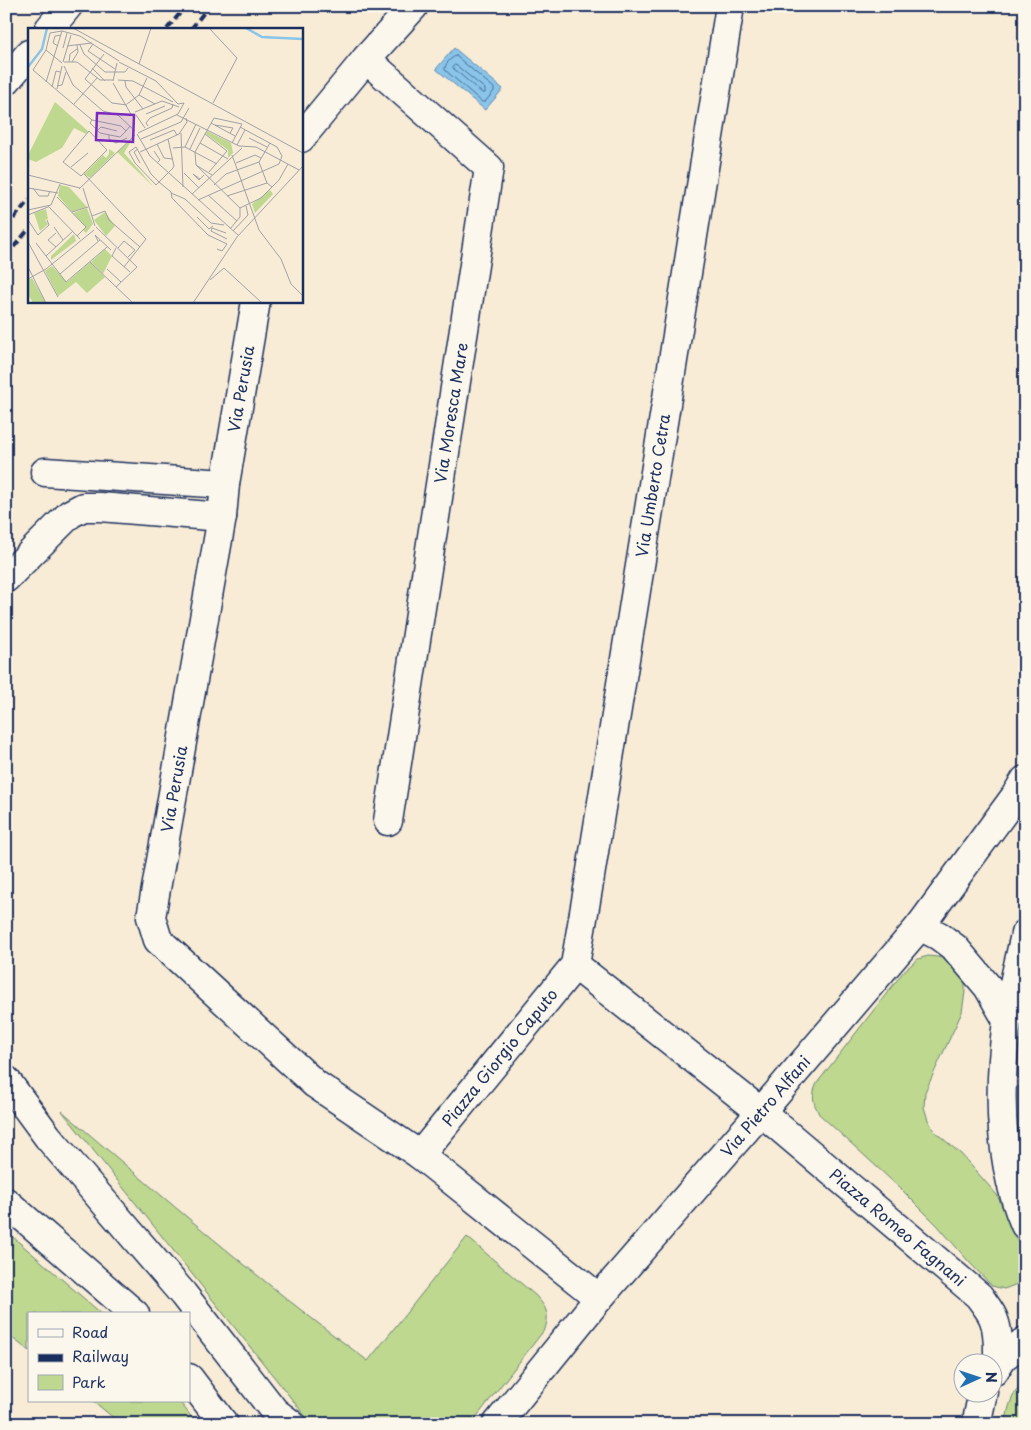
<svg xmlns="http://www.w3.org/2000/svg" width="1031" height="1430" font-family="'Playpen Sans',sans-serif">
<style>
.green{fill:#bed88f;stroke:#6c8476}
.water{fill:#8ac4e9;stroke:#5e88b1}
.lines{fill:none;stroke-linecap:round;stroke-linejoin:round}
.shore{stroke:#476b96;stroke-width:1}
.minor-casing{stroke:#1b2f5e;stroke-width:31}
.minor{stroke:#fbf7ec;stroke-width:28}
.rail{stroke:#1b2f5e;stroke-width:4;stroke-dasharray:8 4;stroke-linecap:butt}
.labels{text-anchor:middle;stroke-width:4;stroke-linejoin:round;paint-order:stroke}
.street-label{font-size:16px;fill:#1b2f5e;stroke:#fbf7ec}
.inset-river{fill:none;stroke:#8ac4e9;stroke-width:2.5}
.inset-road{fill:none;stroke:#a0a0a6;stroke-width:1}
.view{fill:#7b2cbf;fill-opacity:0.15;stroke:#7b2cbf;stroke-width:2.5}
.inset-edge{fill:none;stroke:#1b2f5e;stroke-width:2.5}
</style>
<rect width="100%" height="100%" fill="#f8ecd6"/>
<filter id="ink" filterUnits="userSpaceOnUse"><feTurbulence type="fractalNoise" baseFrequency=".02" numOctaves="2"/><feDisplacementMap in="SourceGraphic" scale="10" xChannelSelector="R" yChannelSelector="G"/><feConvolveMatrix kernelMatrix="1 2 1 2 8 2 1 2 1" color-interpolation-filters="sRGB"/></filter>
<g filter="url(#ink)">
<path class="green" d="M928,956l10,1 9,3 18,21v11l-3,20 -37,80 -1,15 4,13 6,11 27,23 36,41 17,38 11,30v6l-5,14 -16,6 -12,-3 -23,-24 -31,-36 -37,-37 -82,-75c-6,-12 -8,-18 -2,-31l87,-112 14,-12z
M62,1111c100,85 200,172 306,250l99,-124 69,59c10,11 14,18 9,33l-74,95h-155l-6,-2z
M6,1231l96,83h-73v37l-23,-18z
M1025,1379v45h-19c1,-17 7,-32 19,-45z
M93,1401h86l18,23h-76z"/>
<path class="water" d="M454,48l49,41 -18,21 -49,-41z"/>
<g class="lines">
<path class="shore" d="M456,56l38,32v3l-9,11h-3l-37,-32c-1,-5 6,-13 11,-14z
M455,65l2,1 28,23v4h-3l-28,-24 -1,-2z"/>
<defs>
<g id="minor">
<path d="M49,29l19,-23"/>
<path d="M366,59l123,109 -101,653"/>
<path d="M6,81l23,-27"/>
<path d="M301,138l65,-79 48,-53"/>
<path d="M256,301l-31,183 -3,33 -71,400 7,23 157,144 105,71"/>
<path d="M45,472l180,12"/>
<path d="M6,578l64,-64 13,-7h17l122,10"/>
<path d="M920,926l19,10 16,12 33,39 19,33"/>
<path d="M1025,934c-6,29 -14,58 -18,87 -9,67 -9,141 18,204"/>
<path id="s1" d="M575,965l186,147 218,184c5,8 12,15 15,24 5,13 4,29 4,44"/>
<path d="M6,1080l42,57 135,157 92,118 16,12"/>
<path d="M6,1202l129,112"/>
<path id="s2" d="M599,1298l-179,-143 155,-190 14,-82 141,-877"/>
<path d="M994,1371l9,-14 22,-16"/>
<path d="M189,1378l35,46"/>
<path id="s3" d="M497,1424l102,-126 162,-186 159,-186 94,-128 11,-18"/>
<path d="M977,1424l1,-8 5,-24"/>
</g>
</defs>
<use href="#minor" class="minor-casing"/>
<use href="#minor" class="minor"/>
<path class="rail" d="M167,29l19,-23
M191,29l18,-23
M6,228l23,-28
M6,256l23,-27"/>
</g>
</g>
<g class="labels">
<g class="street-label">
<text transform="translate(241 389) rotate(-80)" y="6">Via Perusia</text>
<text transform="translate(451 413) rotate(-81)" y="6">Via Moresca Mare</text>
<text dy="6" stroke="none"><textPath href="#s2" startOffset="960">Via Umberto Cetra</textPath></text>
<text transform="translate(174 789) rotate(-80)" y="6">Via Perusia</text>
<text dy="6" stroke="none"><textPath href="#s2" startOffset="355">Piazza Giorgio Caputo</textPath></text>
<text dy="6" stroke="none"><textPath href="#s3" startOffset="416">Via Pietro Alfani</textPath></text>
<text dy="6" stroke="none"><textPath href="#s1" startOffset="416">Piazza Romeo Fagnani</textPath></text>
</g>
</g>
<g transform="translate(28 28)">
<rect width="275" height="275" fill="#f8ecd6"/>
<path d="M27,74l33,29 -2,3 -12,-6 -12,20 -26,14 -8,-3v-4zM179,103l24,12 2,10 -5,5v-8l-22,-16zM105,110l-9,15 30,34 -37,-35zM81,121l6,4 -25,25 -6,-4 19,-19 3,3 3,-4zM32,157l9,2 18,20 -15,5 -14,-16zM242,162l3,4 -18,19 -3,-9zM59,180l6,16 -7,9 -3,-3 3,-3 -13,-14zM18,181l2,10 -3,1 3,4 -8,7 -6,-18zM77,184l10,14 -9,10 -12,-16zM46,206l2,7 -25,19v-4zM77,221l7,7 -9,18 -12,-12zM62,234l15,15 -18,16 -11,-11 -18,14 -13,-25 7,-5 15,16zM4,250l14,25h-13l-5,-9v-14z" fill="#bed88f"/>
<path class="inset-river" d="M218,0l16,9 41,2M0,39l14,-18 5,-21"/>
<path class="inset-road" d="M45,0l230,125M181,0l28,30 -24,45M65,16l-5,7 27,18M52,17l4,9 21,18h20l3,-4M30,18l-5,-3 2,-7 6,-1M39,18l25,-3M35,20l4,-15M18,22l16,13M76,26l-19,25 27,24 15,2M91,33l-39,-25 -18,-5 -12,2 -4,17 -13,20 59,50 29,6 5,5 4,-5M35,34l8,-27M36,34h13l23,18h13M41,34l1,-8 7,-5M44,34l6,-10 -1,-7M91,34l37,19 22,23 6,-1M111,36l12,-36M36,38l9,19 30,26 15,4 17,16M64,40l13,13M90,52l15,1 40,21M85,53l4,-18M97,53l1,6 17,22M18,54l16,-51M85,55l19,33M29,58l5,-1 4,-13M24,59l4,-16 4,1M29,61l5,-23M111,67l16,9M46,76l23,-26M99,76l12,-9 8,-17M107,84l27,-11 17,6M118,86l19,-8M108,87l9,13M149,87l62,31 17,1 43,23M64,92l-2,3 10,10 20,4 6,-6M183,95l24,13M187,97l18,3 -3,5M120,98l-2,-3 4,-5 22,-10 1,-4M70,102l3,-3 16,4M61,103l18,19 -26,26 -18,-14zM110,105l40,-19 6,-11M153,105l2,54M109,106l13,22 88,79M177,106l22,17 -18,21M81,107v4l7,4 11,-5M221,110l18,9M113,111l40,-17 8,-14M140,111l6,27 -1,2 -17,17 -21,-22 -6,-11 7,-5 15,27 8,8 12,10 1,6 36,37 19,9 -5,7 -5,-2M122,112l24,-10 3,5M172,115l28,16M242,115l-11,19 8,21 5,4M129,116l7,14 9,1M209,117l8,-15M157,119l11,-23M145,120l12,-1 32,17M110,121l-4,3 6,11M162,121l10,-21M126,123l6,9 -3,3M112,124l39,-18 8,-12 -1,-4M204,127l27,75 22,29 10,25 12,12M208,135l19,-8 6,3M168,137l-1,-13 19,-34 28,6 -10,19M43,139l17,-14M156,145l15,15M56,146l62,65 -22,28M0,147l52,13M184,147l-16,-10 44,43M172,151l-7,-5 6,6 5,-5M186,157l12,-11 33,-12M0,160l30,5M5,160l6,8h9l2,-5M55,160l12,38M51,161l56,-54M143,165l14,6 26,24 13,2M164,166l50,-46M180,167l29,26M199,168l40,-13M29,169l29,30 -9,9M170,172l81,-36 3,-8 -5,-9 -37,-20M20,178l32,33M212,180l21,-10 18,-18 9,-16M0,182l23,-5 9,-21M44,184l16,-5M0,187l20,-8M64,188l13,-5 4,9 31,27M169,189l12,12 4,-3M0,192l10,15 11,-10 -2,-5M26,199l9,13M68,199l41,40M202,201l10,-12v-9M205,203l15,-16 -2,-9M198,205l-14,-5 -1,3 16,8M70,213l-3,-6 16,15M0,214l30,55M8,215l30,39 41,-35M28,219l-8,-7 8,-7M88,220l-4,8 18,16M90,220l6,-7 11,9 -7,7M18,228l27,-25M62,234l43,41M0,239l18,36M79,241l14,13M32,246l40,-34M0,251l18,-10 48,-39M182,252l14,-12 38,35M88,259l21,-20M165,275l44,-66 66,-71"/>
<path class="view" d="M69,85l37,2 -1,27 -37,-2z"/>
<rect width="275" height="275" class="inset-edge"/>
</g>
<rect width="1031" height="1430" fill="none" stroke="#fbf7ec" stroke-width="25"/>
<rect x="12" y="12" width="1006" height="1405" fill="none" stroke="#1b2f5e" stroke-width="2" filter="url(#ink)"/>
<rect x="28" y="1312" width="162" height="90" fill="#fbf7ec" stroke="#a1a7b3"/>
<rect x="38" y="1329" width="25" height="8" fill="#fbf7ec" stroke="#a1a7b3"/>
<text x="72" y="1338" font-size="15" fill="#1b2f5e">Road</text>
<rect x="38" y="1354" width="25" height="8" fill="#1b2f5e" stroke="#a1a7b3"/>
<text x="72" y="1362" font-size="15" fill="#1b2f5e">Railway</text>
<rect x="38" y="1375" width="25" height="15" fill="#bed88f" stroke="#a1a7b3"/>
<text x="72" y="1388" font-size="15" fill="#1b2f5e">Park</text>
<g transform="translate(978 1378) rotate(87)"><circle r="24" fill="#fbf7ec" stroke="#a1a7b3"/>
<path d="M0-4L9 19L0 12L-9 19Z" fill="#1f6fb2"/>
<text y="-8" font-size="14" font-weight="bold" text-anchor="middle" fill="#1b2f5e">N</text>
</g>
</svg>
